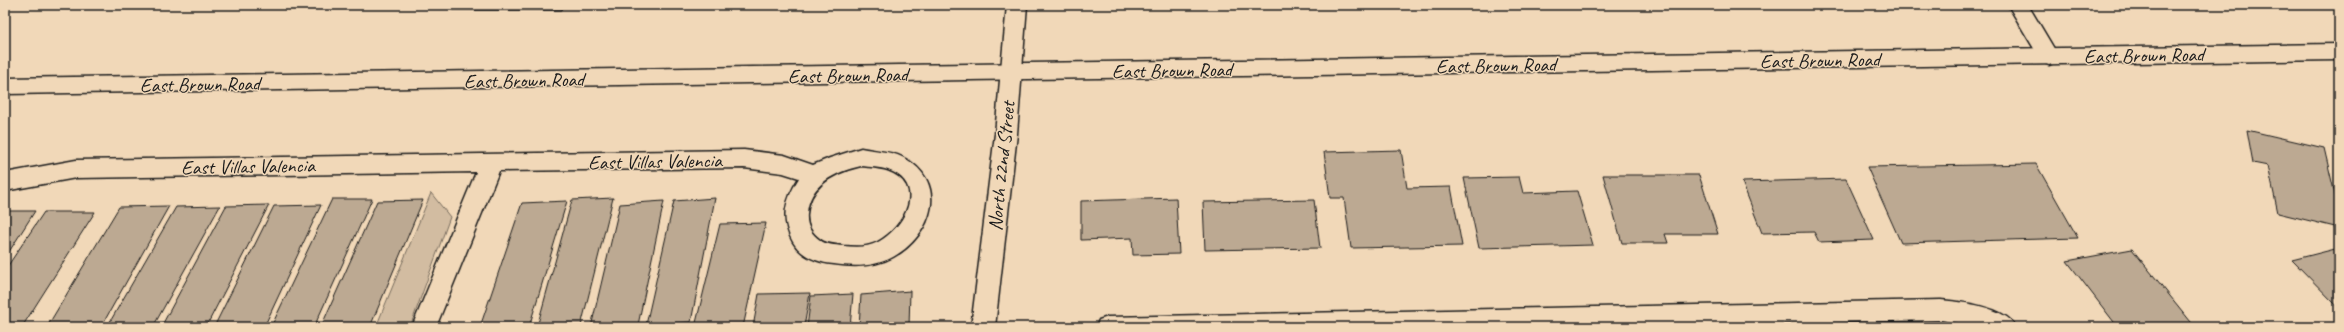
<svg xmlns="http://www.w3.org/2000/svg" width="2344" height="332" font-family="Caveat,sans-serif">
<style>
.green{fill:#d2bca1;stroke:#776c5e}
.building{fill:#bca992;stroke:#1c1c1c}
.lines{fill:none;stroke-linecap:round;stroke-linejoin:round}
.minor-casing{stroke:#1c1c1c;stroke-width:3}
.major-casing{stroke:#1c1c1c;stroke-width:3}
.minor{fill:#f1d8b8;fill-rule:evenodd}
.major{fill:#f1d8b8;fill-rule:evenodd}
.labels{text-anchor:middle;stroke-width:3;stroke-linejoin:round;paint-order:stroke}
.street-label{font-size:20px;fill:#1c1c1c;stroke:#f1d8b8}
</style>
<rect width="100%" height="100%" fill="#f1d8b8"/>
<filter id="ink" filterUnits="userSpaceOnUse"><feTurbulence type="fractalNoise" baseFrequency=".025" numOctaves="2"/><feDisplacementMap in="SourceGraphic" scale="8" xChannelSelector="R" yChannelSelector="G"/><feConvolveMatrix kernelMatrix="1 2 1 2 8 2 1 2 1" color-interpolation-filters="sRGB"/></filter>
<g filter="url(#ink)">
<path class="green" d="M431,193l19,24 -40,110h-34z"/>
<path class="building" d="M454,5h110l-2,5h-110z
M2247,130l77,18 12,51 3,1v28l-61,-15 -10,-47 -15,-3z
M1401,150l6,38 44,-1 11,59 -111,2 -7,-50h-14l-6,-46z
M2036,164l42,74 -177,5 -34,-76z
M1603,175h96l19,59h-53l3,9h-46z
M1519,177l4,16 54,-2 16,54 -114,3 -15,-70z
M1846,179l28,61 -55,2 -5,-10 -52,1 -20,-51z
M613,198l-32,128 -44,1 35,-127z
M715,198l-24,124 -45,3 28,-124z
M1176,198l3,56 -46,1 -1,-17 -51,2v-39z
M332,199h40l-58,128h-43z
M423,200l-53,127h-49l56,-126z
M1314,200l6,48 -115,2 -2,-48z
M567,201l-38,126h-49l42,-124z
M664,201l-26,124 -47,2 29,-123z
M269,205l-63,122h-45l65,-121z
M321,205l-57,122h-50l60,-121z
M169,206l-68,121h-54l72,-120z
M220,206l-67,121h-46l69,-120z
M5,211h30l-30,47z
M44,212h51l-73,115h-17v-57z
M766,223l-23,104h-48l25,-103z
M2339,248v60l-47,-48z
M2132,249l63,78h-83l5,-1 -50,-65z
M910,291l-1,36h-50l2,-32z
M810,293l-6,34h-51l6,-33z
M853,294l-3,33h-43l4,-31z"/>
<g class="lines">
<defs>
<path id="minor" d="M1007,5h20l-10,129 -22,193h-24l24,-193z
M2008,5h20l31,52 -3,5 -7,3 -7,-3z
M861,148c13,3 30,3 41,9 48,24 31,78 -9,100 -18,10 -39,10 -59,7 -15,-1 -33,-8 -41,-22 -13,-23 -8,-42 6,-64l-16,-5 -39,-5 -245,3 -63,156h-24l64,-155 -400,6 -71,13v-18l71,-13 668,-10 40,5 29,10 17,-7zM861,166c9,1 19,1 27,4 40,14 17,58 -10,72 -11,6 -23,5 -35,4 -8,-1 -17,-1 -23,-6 -9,-7 -14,-14 -13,-26 2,-30 28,-42 54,-48z
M1941,300c21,2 65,7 75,27h-36l-39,-7 -327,7h-518l3,-7 9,-3z"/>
<path id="major" d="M2339,44v16l-2334,34v-16z"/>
</defs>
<use href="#minor" class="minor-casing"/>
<use href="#major" class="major-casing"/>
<use href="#minor" class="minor"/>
<use href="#major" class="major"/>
</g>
</g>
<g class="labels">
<g class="street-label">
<text transform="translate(2144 55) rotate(-1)" y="7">East Brown Road</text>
<text transform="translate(1820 60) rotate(-1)" y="7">East Brown Road</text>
<text transform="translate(1496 65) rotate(-1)" y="7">East Brown Road</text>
<text transform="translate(1172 70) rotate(-1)" y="7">East Brown Road</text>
<text transform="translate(848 75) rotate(-1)" y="7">East Brown Road</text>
<text transform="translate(524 80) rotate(-1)" y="7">East Brown Road</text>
<text transform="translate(200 84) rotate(-1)" y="7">East Brown Road</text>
<text transform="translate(655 161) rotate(-1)" y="7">East Villas Valencia</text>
<text transform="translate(248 166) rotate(-1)" y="7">East Villas Valencia</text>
<text transform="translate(1001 166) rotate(-84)" y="7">North 22nd Street</text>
</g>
</g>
<rect width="2344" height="332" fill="none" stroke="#f1d8b8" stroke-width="20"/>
<rect x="10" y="10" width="2324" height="312" fill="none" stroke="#1c1c1c" stroke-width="1.5" filter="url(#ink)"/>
</svg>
